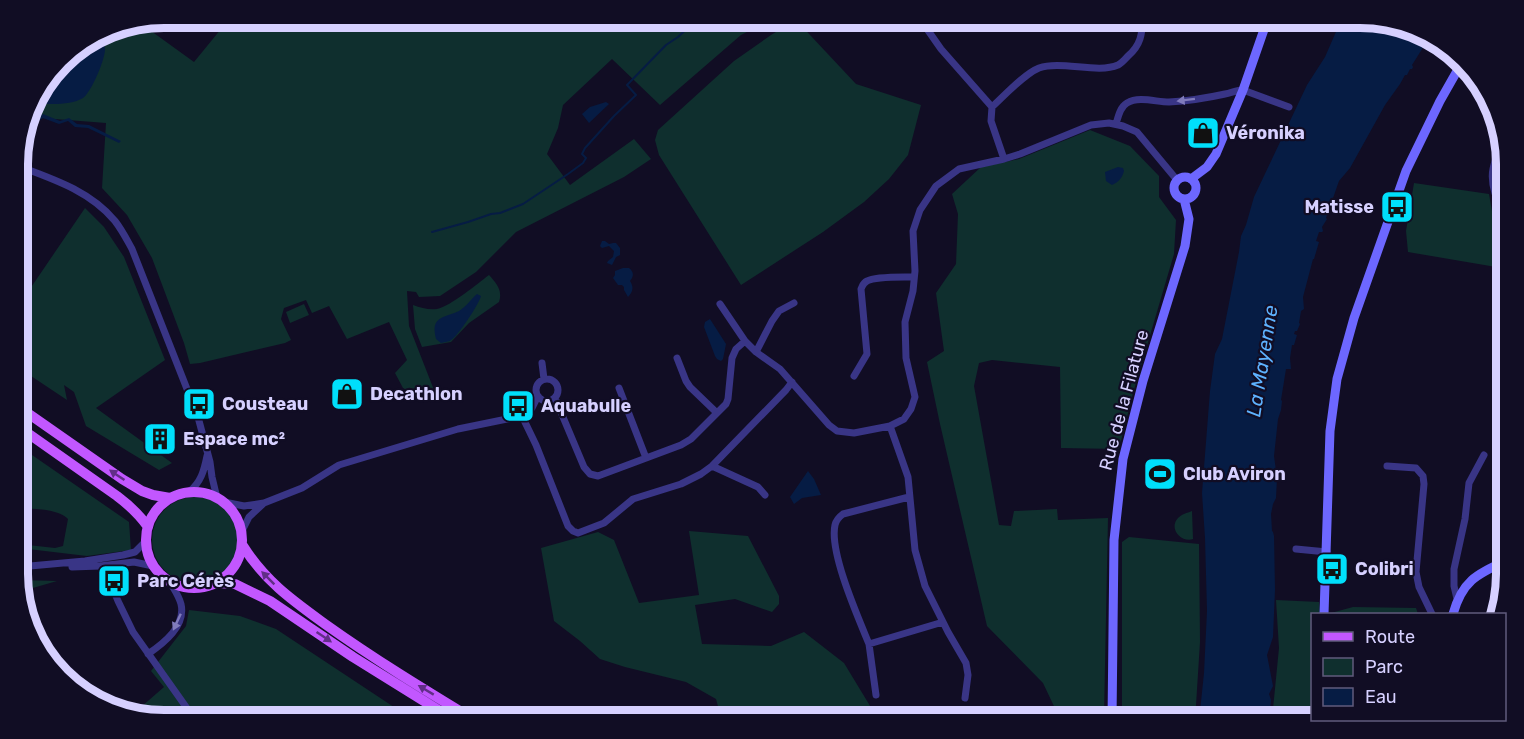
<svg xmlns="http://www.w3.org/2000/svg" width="1524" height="739" font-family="Rubik,sans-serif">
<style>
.green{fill:#0f2f2e}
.water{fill:#061c44}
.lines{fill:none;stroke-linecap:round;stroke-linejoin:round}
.stream{stroke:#061c44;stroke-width:2}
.street{stroke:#393586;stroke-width:7}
.secondary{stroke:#6d67ff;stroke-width:9}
.primary{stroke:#c257ff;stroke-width:10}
.oneway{fill:#807bbc}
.oneway2{fill:#612e87}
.labels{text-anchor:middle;stroke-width:4.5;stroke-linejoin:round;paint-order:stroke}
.poi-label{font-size:18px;font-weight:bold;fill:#d6d0ff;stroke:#110d24;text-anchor:start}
.street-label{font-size:18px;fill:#d6d0ff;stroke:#110d24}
.water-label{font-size:20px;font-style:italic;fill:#5eb2ff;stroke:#110d24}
.rim{fill:none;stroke:#d6d0ff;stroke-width:8}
</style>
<rect width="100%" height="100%" fill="#110d24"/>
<path class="green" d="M230,18h544l-33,17 -81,70 -48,-46 -49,46 -5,23 -11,26 23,31 64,-46 17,20 -27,18 -108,55 -40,40 -36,24 -21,1 -3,-5 -9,-1 2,35 25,64 -14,7 -17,-9 -8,-15 12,-13 -18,-38 -42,17 -18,-33 -17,7 -6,-13 -22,8 -3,11 10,21 -6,3 -85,20 -10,1 -6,-21 -32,-85 -25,-43 -25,-27 4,-65 -77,-6 4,-17 35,-45 41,-26 31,-6 54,39z
M796,20l60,64 65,21 -13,50 -19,24 -25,23 -41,30 -82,53 -82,-130 -4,-15 3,-10 76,-69 37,-26z
M1090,130l40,16 29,30v21l17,23 -2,34 -41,139 -14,56 -58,-1 -1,-81 -68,-7 -13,3 -5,23 25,139 12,1 3,-15 43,-2 1,11 50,-2 -4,197 -1,6h-42l-18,-38 -56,-57 -47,-202 -13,-62 17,-11 -8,-58 20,-29 2,-50 -6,-20 29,-27 38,-8z
M1414,183l75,11 13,74 -94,-16 -2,-21z
M85,208l19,19 20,30 41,103 -69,48 76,55 -13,7 -73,-44 -12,-34 -10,-7 3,15 -48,-32v-63z
M489,275c7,8 14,15 10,27l-30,21 -18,19 -29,5 -7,-18 -2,-24c8,3 16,5 24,4 14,-3 40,-25 52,-34z
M304,304l5,11 -19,8 -4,-11z
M1505,393l1,54 -10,-5 7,-45z
M19,446l110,76 2,28 -44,6 -59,-7v-4l27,3 8,-2 5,-27c-9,-10 -36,-11 -49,-10z
M152 540a43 43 0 1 1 86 0a43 43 0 1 1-86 0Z
M1192,511l1,28c-11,4 -25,-10 -15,-21 4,-4 9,-5 14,-7z
M689,531l59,5 31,60v8l-7,8 -37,-13 -40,6 7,39 69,2 33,-14 40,31 34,56 6,2h-162l-6,-22 -30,-17 -61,-15 -25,-8 -20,-18 -26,-20 -13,-73 57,-16 16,8 25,63 60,-8z
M1129,537l70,7 1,98 -5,79h-73v-179z
M19,580l38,1 -38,11z
M1276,600l43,2 1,12h-8v106h20v1h-60v-2l7,-71z
M1353,607l63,1 2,6h-87v-1z
M189,610l51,6 36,13 139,92h-250l-32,-7 31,-27 -13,-16 35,-45z"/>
<path class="water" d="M1342,18h17l65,15 5,5 -17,27 1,2 -1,2h-2l-3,6h-2l-5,9 -15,21 -35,63 -11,13 -13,37 1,1 -5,8 1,4 -1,1h-3l-3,9 3,1 -5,17h-1l-10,38 1,12 -3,2 -2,12 1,1 -3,7h-2l-1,3 3,1 -3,10h-2l-2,13 1,11h-5l-5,31 1,1 -1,9 -3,9 -4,37 3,22 -1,20 -3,6 -2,10 1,17 1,1 1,4 1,54 -2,47 -6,18 6,31 -4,8 2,6 -2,21h-70l5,-48 3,-62 -2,-73 -3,-45 8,-102 5,-37 7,-15 17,-87 2,-16 5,-11 8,-28 53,-112 18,-28z
M97,37c3,3 7,6 8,11 1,10 -14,45 -22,50 -13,8 -36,6 -51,5l1,-3 35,-45z
M606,102l3,2 -20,19 -7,-9 8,-7z
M43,114l17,7 9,-3 8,6 12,1 32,16 -2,2 -31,-15 -13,-1 -7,-6 -9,3 -16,-6 -6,4 -10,1 1,-3 9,-1z
M1118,167l5,1 1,3c-2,7 -5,11 -12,14l-6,-4 -1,-9z
M602,241h3l4,3 4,-1h3l4,5v7l-4,2 -4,8 -5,-2 1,-2 5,-4 1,-6 -5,-5 -7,2 -2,-2z
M623,268h6c5,4 5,8 1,13 4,6 3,11 -2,16l-4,-7v-3l-2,-2h-4l-5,-7 2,-3v-4z
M477,294l4,2c-2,8 -23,40 -30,44 -2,2 -8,2 -10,3l-5,-4c-6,-23 8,-21 23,-28 7,-4 12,-12 18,-17z
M710,319l16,25 -3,15 -2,2 -4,-2 -2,-3 -11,-29 1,-5z
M808,471l6,8 7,16 -19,3 -8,6 -4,-7z"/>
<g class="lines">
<path class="stream" d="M432,232l36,-10 23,-8 9,-1 23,-9 45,-30 15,-11 3,-5 -4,-4 3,-6 29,-32 22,-21 -9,-10 39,-40 12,-8 17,-16 32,-3"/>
<path class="street" d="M927,18v11l14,20 51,58 -1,14 13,38
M992,107c12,-11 32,-33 47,-39 22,-8 58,6 79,-3 4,-2 7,-6 10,-9 13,-11 14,-22 15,-38
M1116,124c2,-7 4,-17 11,-21 12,-7 29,-1 42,-1 18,-1 38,-4 56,-8 6,-1 12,-4 18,-4l46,17
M1502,140c-3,10 -7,19 -9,29 -3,14 4,34 12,46
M18,166c35,13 72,25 97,55 7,9 12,19 17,28l66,168 12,45 2,15 5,21
M720,304l25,37 11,11 24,17 49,56 8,6 17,2 36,-7 14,-7 7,-10 4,-12 -9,-39 -1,-36 8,-31 2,-20 -2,-40 7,-21 16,-24 23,-17 45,-10 16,-5 71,-29 18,-2 14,3 14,6 40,48
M756,352l16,-31 7,-10 15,-8
M677,358l9,23 4,6 27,26
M542,363l2,16
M854,376l13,-22 -6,-65c2,-4 2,-6 6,-8 9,-5 37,-4 47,-4
M536 390a11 11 0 1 1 22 0a11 11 0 1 1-22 0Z
M619,388l27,70
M555,398l29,69 6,7 8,2 83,-31 10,-6 35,-35 2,-5 4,-41 4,-9 9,-8
M522,416l14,29 32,81 5,5 5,2 26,-10 29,-24 48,-15 20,-10 11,-8 74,-76 6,-8
M890,426l18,51 7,73 10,36 23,46 18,31 2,12 -3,23
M712,466l46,21 7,8
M1387,466l29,2 7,8 1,8 -8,88 3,15 13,27
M189,492c12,-10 15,-21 18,-36
M909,497l-66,17c-4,3 -7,6 -8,11 -6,27 23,92 34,119l74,-22
M224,502l20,4 20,-3 38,-15 37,-23 119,-36 64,-13 10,-8 6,-12
M242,531l7,-14 15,-14
M1296,549l31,3
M113,565l-4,9v5l9,22 15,31 63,89
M19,567l66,-6 38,-6 12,-3 11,-11
M72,567l28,-1 34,-4 19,4
M1457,599l-3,-13v-17l11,-50 4,-36 15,-28
M869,644l7,51
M148,654c16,-11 38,-28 33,-50 -2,-8 -7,-15 -11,-22"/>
<path class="secondary" d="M1174 188a11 11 0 1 1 22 0a11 11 0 1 1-22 0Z
M1191,179l16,-12 9,-13 27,-64 25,-72
M1324,614l6,-183 7,-52 17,-61 52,-147 34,-70 21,-37
M1453,614c9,-32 23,-40 53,-53
M1337,720v1
M1112,721l2,-181 9,-81 20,-78 42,-135 4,-27 -5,-20"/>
<path class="primary" d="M19,407l103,72 20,12 11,4 17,3
M19,427l98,69c12,9 22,18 31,31
M146 540a48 48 0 1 1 96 0a48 48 0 1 1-96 0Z
M243,546c22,35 49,54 82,78 49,35 100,66 151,97
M217,583l18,1 35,17 83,56 103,64"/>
</g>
<defs><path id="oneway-solid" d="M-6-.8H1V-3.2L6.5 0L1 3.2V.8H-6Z" transform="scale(1.5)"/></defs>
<g class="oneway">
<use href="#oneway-solid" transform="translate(1186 100) rotate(173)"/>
<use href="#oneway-solid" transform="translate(177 622) rotate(115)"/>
</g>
<g class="oneway2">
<use href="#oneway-solid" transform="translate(117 475) rotate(-146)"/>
<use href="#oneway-solid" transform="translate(268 578) rotate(-135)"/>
<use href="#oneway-solid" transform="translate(324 637) rotate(34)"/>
<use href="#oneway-solid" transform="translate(426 690) rotate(-149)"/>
</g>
<defs>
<symbol id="shop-square" viewBox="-11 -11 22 22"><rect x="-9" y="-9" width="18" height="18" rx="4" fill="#00dffb" stroke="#110d24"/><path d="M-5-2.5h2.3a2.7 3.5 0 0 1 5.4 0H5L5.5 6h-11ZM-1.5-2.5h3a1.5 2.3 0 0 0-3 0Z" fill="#111"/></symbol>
<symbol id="bus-square" viewBox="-11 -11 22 22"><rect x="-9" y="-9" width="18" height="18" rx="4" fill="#00dffb" stroke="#110d24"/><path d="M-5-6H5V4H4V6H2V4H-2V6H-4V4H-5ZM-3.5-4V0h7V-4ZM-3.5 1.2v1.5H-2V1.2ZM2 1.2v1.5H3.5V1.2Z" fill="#111"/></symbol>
<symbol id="building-square" viewBox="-11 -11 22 22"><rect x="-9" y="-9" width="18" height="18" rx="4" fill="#00dffb" stroke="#110d24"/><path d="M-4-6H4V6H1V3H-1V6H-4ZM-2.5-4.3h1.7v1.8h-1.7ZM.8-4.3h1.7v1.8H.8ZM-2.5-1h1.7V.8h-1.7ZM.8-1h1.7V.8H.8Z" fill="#111"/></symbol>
<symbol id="stadium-square" viewBox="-11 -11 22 22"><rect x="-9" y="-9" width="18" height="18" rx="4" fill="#00dffb" stroke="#110d24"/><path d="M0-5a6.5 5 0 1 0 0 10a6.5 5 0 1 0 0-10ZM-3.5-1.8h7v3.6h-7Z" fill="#111"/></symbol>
</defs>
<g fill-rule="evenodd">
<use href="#shop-square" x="1184" y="114" width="38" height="38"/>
<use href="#bus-square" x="1378" y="188" width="38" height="38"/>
<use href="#shop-square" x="328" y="375" width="38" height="38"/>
<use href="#bus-square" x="180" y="385" width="38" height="38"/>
<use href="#bus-square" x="499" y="387" width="38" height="38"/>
<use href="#building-square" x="141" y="420" width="38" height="38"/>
<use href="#stadium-square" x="1141" y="455" width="38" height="38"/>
<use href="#bus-square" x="1313" y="550" width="38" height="38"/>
<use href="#bus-square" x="95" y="562" width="38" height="38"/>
</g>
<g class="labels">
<g class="poi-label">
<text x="1226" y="139">Véronika</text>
<text x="1374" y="213" text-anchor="end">Matisse</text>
<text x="370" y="400">Decathlon</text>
<text x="222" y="410">Cousteau</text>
<text x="541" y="412">Aquabulle</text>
<text x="183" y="445">Espace mc²</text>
<text x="1183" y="480">Club Aviron</text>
<text x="1355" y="575">Colibri</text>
<text x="137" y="587">Parc Cérès</text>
</g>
<g class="street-label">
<text transform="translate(1124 400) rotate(-75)" y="6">Rue de la Filature</text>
</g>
<g class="water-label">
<text transform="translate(1262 361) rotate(-81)" y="7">La Mayenne</text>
</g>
</g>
<path d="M0 0H1524V739H0ZM164 28H1360A136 136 0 0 1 1496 164V574A136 136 0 0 1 1360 710H164A136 136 0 0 1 28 574V164A136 136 0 0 1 164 28Z" fill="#110d24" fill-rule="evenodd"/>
<path class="rim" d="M164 28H1360A136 136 0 0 1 1496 164V574A136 136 0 0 1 1360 710H164A136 136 0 0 1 28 574V164A136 136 0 0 1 164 28Z"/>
<rect x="1311" y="613" width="195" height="108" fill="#110d24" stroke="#605b7c" stroke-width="1.5"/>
<rect x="1323" y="632" width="30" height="9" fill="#c257ff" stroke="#605b7c" stroke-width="1.5"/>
<text x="1365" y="643" font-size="18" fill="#d6d0ff">Route</text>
<rect x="1323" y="658" width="30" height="18" fill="#0f2f2e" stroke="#605b7c" stroke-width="1.5"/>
<text x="1365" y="673" font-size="18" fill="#d6d0ff">Parc</text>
<rect x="1323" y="688" width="30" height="18" fill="#061c44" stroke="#605b7c" stroke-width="1.5"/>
<text x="1365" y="703" font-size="18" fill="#d6d0ff">Eau</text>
</svg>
